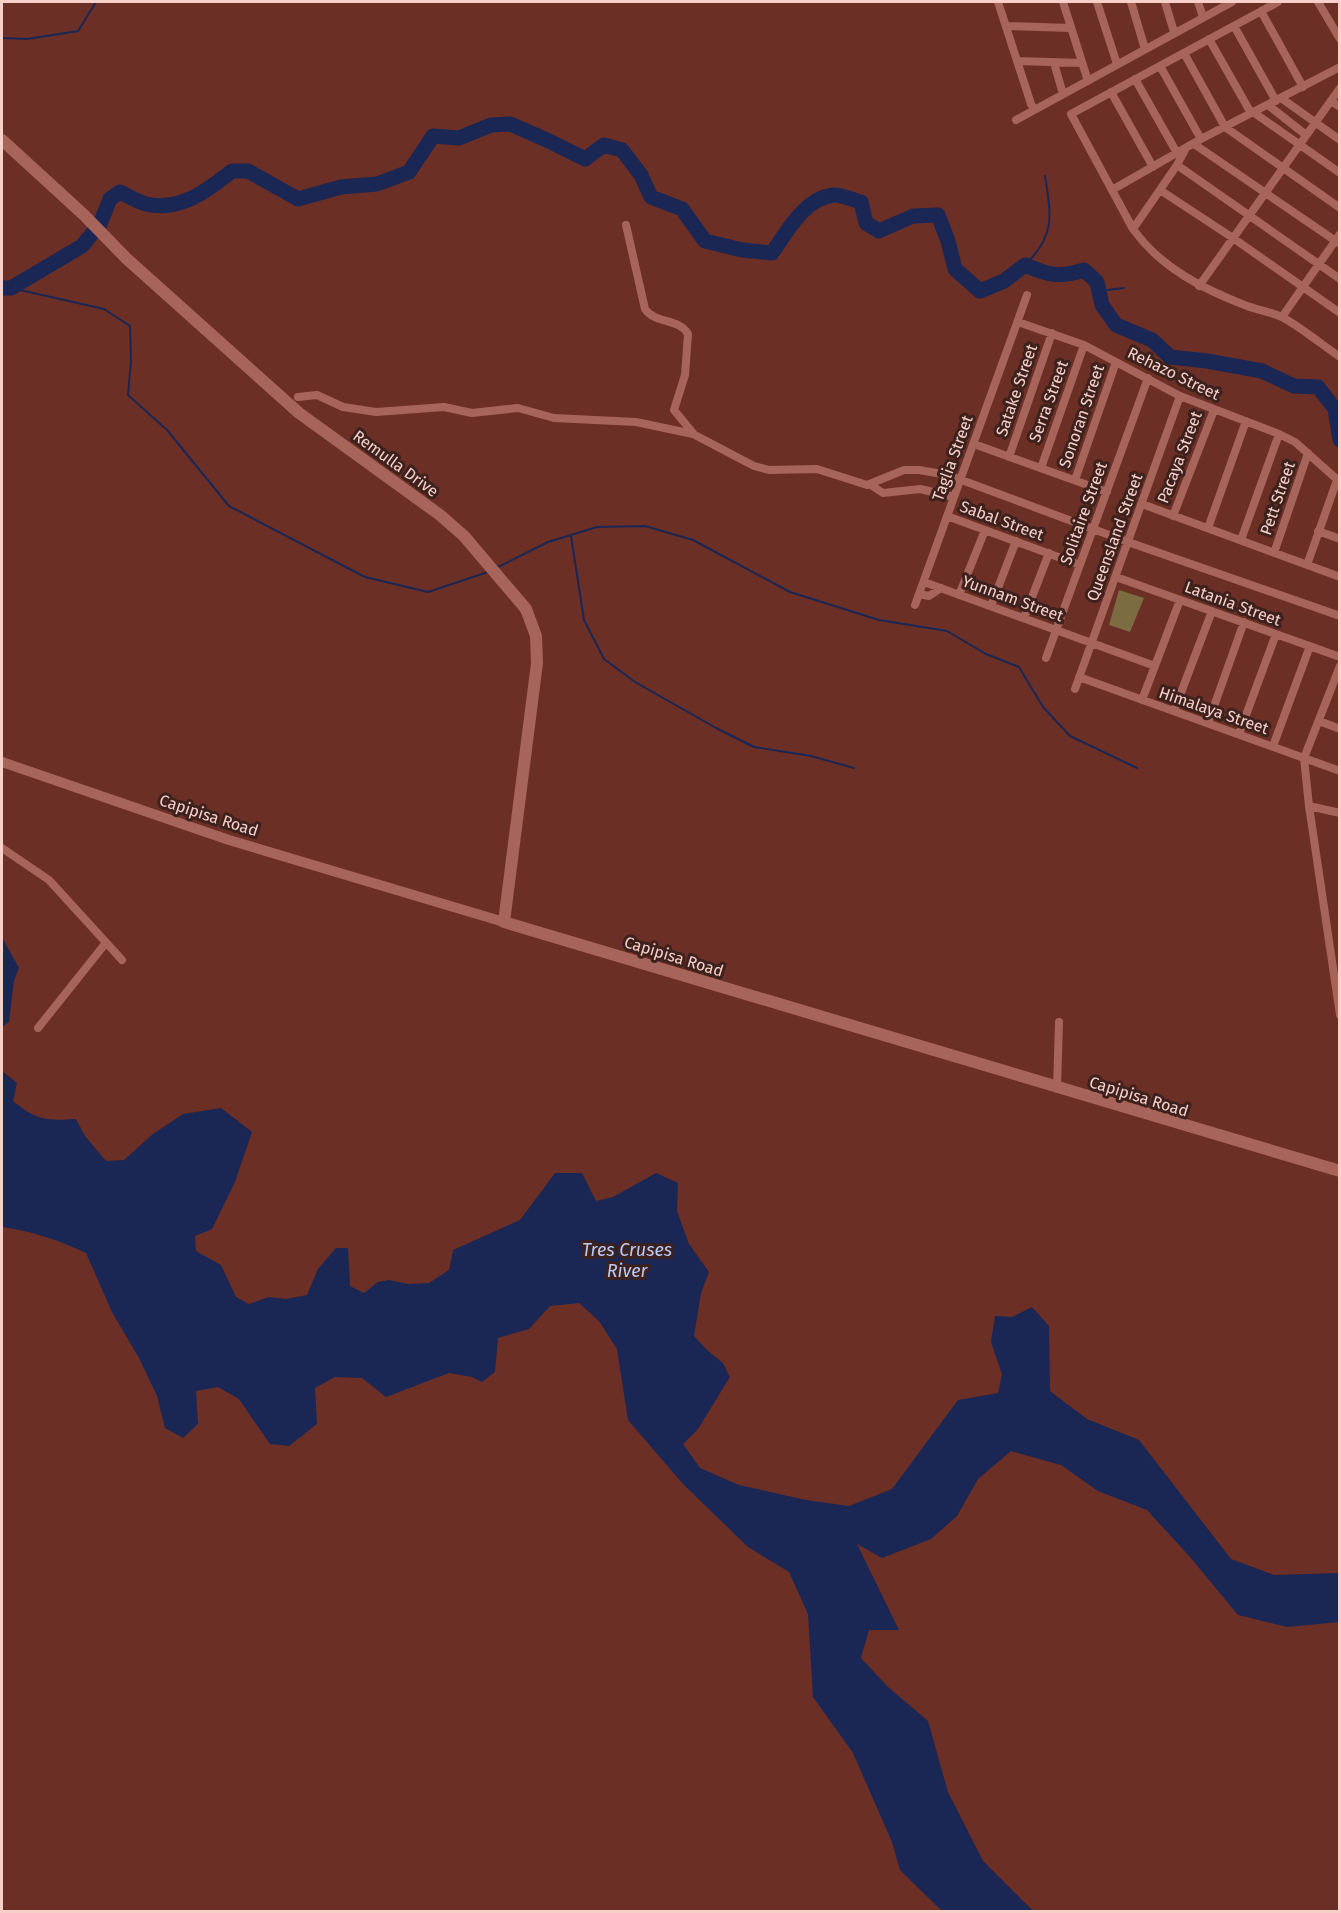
<svg xmlns="http://www.w3.org/2000/svg" width="1341" height="1913" font-family="'Fira Sans',sans-serif">
<style>
.green{fill:#7b6c41}
.water{fill:#1a2654}
.lines{fill:none;stroke-linecap:round;stroke-linejoin:round}
.stream{stroke:#1a2654;stroke-width:2}
.river{stroke:#1a2654;stroke-width:15}
.minor{stroke:#a7645a;stroke-width:8}
.tertiary{stroke:#a7645a;stroke-width:10}
.secondary{stroke:#a7645a;stroke-width:12}
.labels{text-anchor:middle;stroke-width:6;stroke-linejoin:round;paint-order:stroke}
.street-label{font-size:16px;fill:#f7d0ca;stroke:#3d211d}
.water-label{font-size:18px;font-style:italic;fill:#b9caf9;stroke:#3d211d}
</style>
<rect width="100%" height="100%" fill="#6b2f26"/>
<path class="green" d="M1119,590l25,8 -14,34 -21,-7z"/>
<path class="water" d="M2,937l17,31 -5,13 -5,41 -7,5z
M2,1071l15,12 -4,18c23,19 34,20 63,18l9,17 21,25 18,-1 29,-26 30,-20 38,-6 31,24 -17,50 -23,47 -17,7 1,15 25,14 15,32 13,7 20,-7 17,2 21,-4 11,-26 18,-21h12l2,38 14,7 14,-11 11,-2 19,4 21,-1 20,-13 4,-20 67,-30 35,-47h27l14,28 17,-4 43,-24 22,10 -1,28 12,33 20,28 -8,21 -7,43 13,14 16,13 7,14 -32,52 -15,15 17,24 39,17 67,15 43,6 43,-17 66,-89 40,-7 4,-19 -11,-32 4,-26 17,1 20,-10 17,19 1,65 37,28 52,21 92,119 43,16 65,-2v49l-52,5 -49,-12 -48,-58 -43,-47 -49,-19 -37,-26 -50,-14 -33,28 -21,37 -26,23 -49,19 -25,-14 42,86h-30l-8,28 27,29 40,34 20,71 35,69 50,50h-91l-42,-41 -8,-28 -39,-89 -40,-56 -5,-83 -19,-42 -41,-25 -65,-63 -55,-64 -11,-71 -18,-28 -20,-18 -29,3 -21,23 -31,9 -3,34 -13,10 -10,-5 -23,-4 -63,24 -24,-19 -27,-1 -20,11 2,36 -28,22 -19,-2 -31,-45 -21,-12 -22,4 2,33 -15,14 -18,-10 -8,-32 -18,-38 -27,-46 -26,-59c-28,-13 -54,-22 -84,-26z"/>
<g class="lines">
<path class="stream" d="M2,38l25,1 51,-8 18,-29
M1025,265c31,-30 26,-50 20,-89
M11,288l93,21 26,17 1,35 -3,34 39,35 62,76 136,71 63,15 60,-20
M1099,291l25,-3
M571,536l13,84 20,39 31,23 81,46 38,19 57,9 43,12
M496,568l52,-26 49,-15 48,-1 48,14 97,52 89,28 68,11 39,23 33,13 24,40 27,29 67,32"/>
<path class="river" d="M2,288h9l71,-42 18,-22 10,-25 10,-7c8,4 18,10 26,12 34,8 62,-14 86,-33h16l50,28 43,-12 36,-3 32,-12 24,-36 26,2 32,-13 19,-1 39,17 36,18 19,-14 18,5 19,25 10,22 31,12 23,32 37,9 30,3c16,-23 32,-54 61,-58 8,-1 20,5 28,7l5,21 13,8 34,-15 25,-1 10,26 7,28 25,22 24,-10 21,-16c23,10 34,13 59,5l13,12 5,23 14,20 36,15 18,17 37,4 55,10 32,15 24,1 17,22 5,31"/>
<path class="minor" d="M998,2l33,102 3,5
M1063,2l25,79
M1097,2l20,62
M1131,2l14,47
M1165,2l9,30
M1198,2l5,15
M1278,2l-207,112 62,115c28,39 70,60 114,77 11,4 24,6 35,11 20,11 39,27 58,40
M1318,2l22,37
M1261,11l42,76
M1006,26l65,2
M1234,26l42,75
M1209,39l42,74
M1184,53l41,74 115,81
M1017,61l65,2
M1054,63l9,31
M1160,66l41,73
M1135,79l42,74
M1111,92l42,75
M1281,98l59,42
M1331,101l9,6
M1268,105l38,30
M1253,112l87,61
M1016,120l216,-118
M1194,144l146,100
M1177,165l163,114
M1112,190l89,-51 139,-72
M1160,190l73,48 107,75
M626,225l19,84c10,15 34,9 43,25l-3,41 -11,35 19,23
M1133,229l44,-64 9,-17
M1199,286l141,-198
M1282,317l58,-83
M1018,322l66,23 96,51 99,38 16,8 45,40
M298,397l19,-2 26,12 33,5 68,-5 28,6 46,-5 36,10 82,4 57,12 61,32 15,4 48,-1 50,16 37,-15h15l29,5 180,67 212,74
M974,444l133,48
M1009,457l43,-124
M1041,468l43,-123
M1075,480l41,-118
M871,485l12,8 37,-4 34,8
M1142,504l198,73
M947,516l133,49
M1173,516l41,-106
M1208,528l38,-107
M1318,531l22,8
M1241,540l38,-106
M1274,553l34,-100
M1307,565l30,-85
M1116,577l224,80
M924,582l231,84
M919,594l10,2 12,-8
M959,595l26,-65
M915,605l112,-310
M991,606l25,-65
M1024,618l25,-65
M1046,658l102,-280
M1340,666l-36,92 5,48 31,209
M1079,677l261,94
M1075,689l105,-293
M1142,700l38,-100
M1174,711l38,-100
M1319,721l21,8
M1208,723l36,-101
M1239,734l37,-100
M1273,746l37,-100
M1309,806l31,7
M2,848l47,32 73,80
M38,1028l67,-84
M1057,1089l2,-67"/>
<path class="tertiary" d="M2,762l227,78 275,82"/>
<path class="secondary" d="M2,140l82,75 43,44 172,154 141,102 24,21 62,73 10,27 1,27 -33,259 836,249"/>
</g>
<g class="labels">
<g class="street-label">
<text transform="translate(1174 373) rotate(26)" y="6">Rehazo Street</text>
<text transform="translate(1016 390) rotate(-71)" y="6">Satake Street</text>
<text transform="translate(1048 401) rotate(-70)" y="6">Serra Street</text>
<text transform="translate(1081 416) rotate(-71)" y="6">Sonoran Street</text>
<text transform="translate(1179 457) rotate(-69)" y="6">Pacaya Street</text>
<text transform="translate(952 458) rotate(-70)" y="6">Taglia Street</text>
<text transform="translate(396 463) rotate(36)" y="6">Remulla Drive</text>
<text transform="translate(1277 498) rotate(-71)" y="6">Pett Street</text>
<text transform="translate(1083 513) rotate(-70)" y="6">Solitaire Street</text>
<text transform="translate(1002 520) rotate(20)" y="6">Sabal Street</text>
<text transform="translate(1114 537) rotate(-70)" y="6">Queensland Street</text>
<text transform="translate(1013 598) rotate(20)" y="6">Yunnam Street</text>
<text transform="translate(1233 603) rotate(20)" y="6">Latania Street</text>
<text transform="translate(1214 710) rotate(19)" y="6">Himalaya Street</text>
<text transform="translate(209 815) rotate(18)" y="6">Capipisa Road</text>
<text transform="translate(674 956) rotate(17)" y="6">Capipisa Road</text>
<text transform="translate(1139 1096) rotate(17)" y="6">Capipisa Road</text>
</g>
<g class="water-label">
<text x="627" y="1256">Tres Cruses<tspan x="627" dy="21">River</tspan></text>
</g>
</g>
<rect width="1341" height="1913" fill="none" stroke="#f7d0ca" stroke-width="6"/>
</svg>
